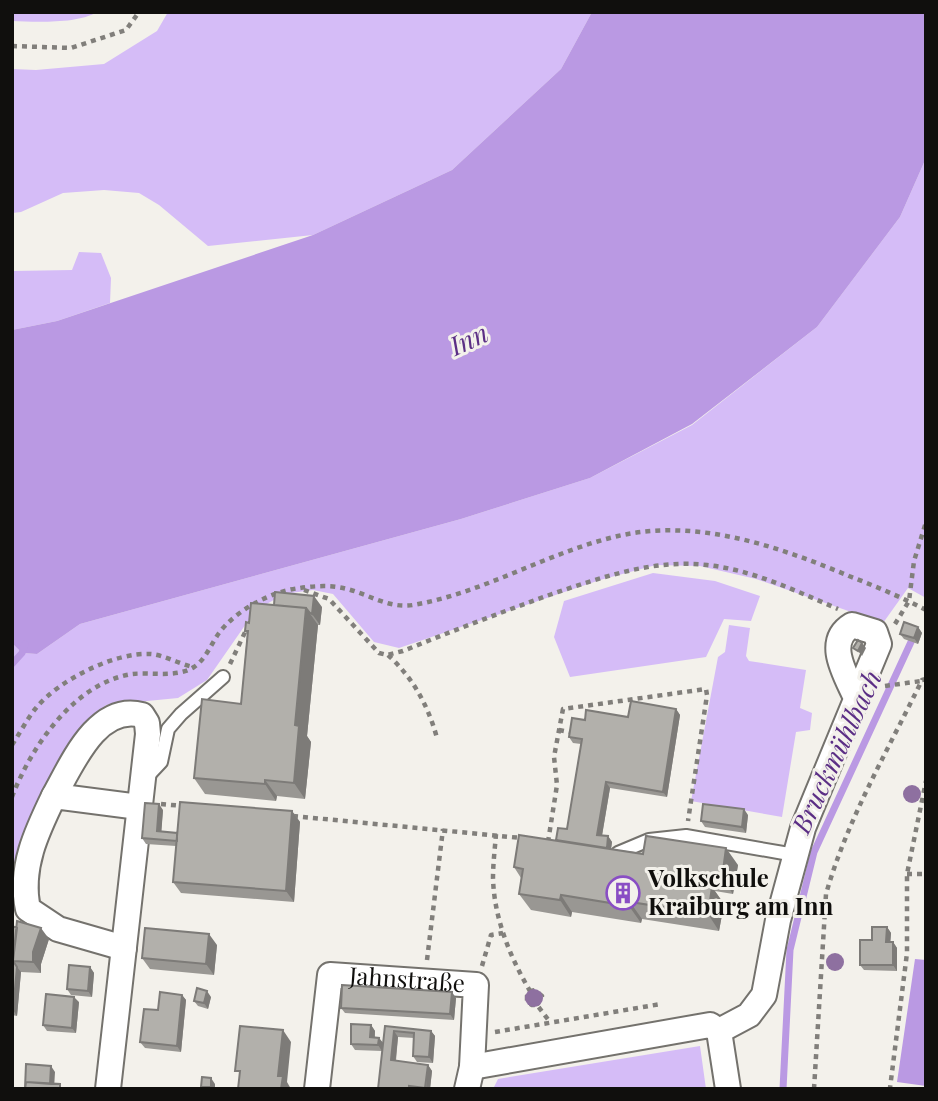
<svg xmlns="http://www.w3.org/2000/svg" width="938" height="1101" font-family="'Playfair Display',serif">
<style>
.green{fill:#d5bcf7}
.water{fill:#ba99e3}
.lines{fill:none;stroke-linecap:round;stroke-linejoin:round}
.stream{stroke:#ba99e3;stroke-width:7}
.lane-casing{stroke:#74726d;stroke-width:16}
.street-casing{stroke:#74726d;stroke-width:28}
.path{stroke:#817f7b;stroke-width:4.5;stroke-dasharray:5 5;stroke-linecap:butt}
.lane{stroke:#fff;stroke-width:12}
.street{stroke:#fff;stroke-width:24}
.tree{fill:#8e70a0}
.wall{fill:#999793}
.shaded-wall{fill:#7d7b78}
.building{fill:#b2b0ab;stroke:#7d7b78;stroke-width:2}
.labels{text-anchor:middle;stroke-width:6;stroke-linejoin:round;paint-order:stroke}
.poi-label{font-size:24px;font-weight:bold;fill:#100f0d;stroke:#f3f1eb;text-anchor:start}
.street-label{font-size:24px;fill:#100f0d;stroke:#f3f1eb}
.water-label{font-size:26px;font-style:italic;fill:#5b2e85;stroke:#f3f1eb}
</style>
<rect width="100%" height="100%" fill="#f3f1eb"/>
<path class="green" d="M12,12h85c-19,12 -62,10 -85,9z
M168,12h424l-31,57 -109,101 -139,65 -105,11 -49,-41 -20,-12 -35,-3 -41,3 -42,19 -9,1v-144l24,1 68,-6 53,-33z
M926,158v440l-18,-10 -25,35 -127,-44 -56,-13 -44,-1 -56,15 -201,68 -25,-6 -41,-48 -20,-4 -29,4 -19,11 -17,16 -41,59 -29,18 -72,7c-12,12 -24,23 -34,37 -32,42 -45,92 -60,141v-240l10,10 15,1 43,-30 381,-105 129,-41 102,-53 125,-98 83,-110z
M79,252l22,1 10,25 -1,25 -53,18 -45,9v-59l60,-1z
M653,573l62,8 45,15 -9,25 -27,-2 -18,38 -136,20 -16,-40 10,-36z
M729,625l21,3 -4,28 3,5 57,9 -6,38 12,5 -2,17 -14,2 -14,85 -91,-16 27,-144 7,-5z
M700,1046l6,43h-213l5,-10z"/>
<path class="water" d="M592,12h334v146l-26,59 -83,110 -125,97 -102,54 -129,41 -381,105 -43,30 -15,-1 -10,-10v-313l45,-9 256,-86 139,-65 109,-101z
M915,959l11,1v126l-29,-4z"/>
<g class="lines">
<path class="stream" d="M12,664l10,-11 3,-9
M783,1089l7,-139 24,-98 97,-210"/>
<defs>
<path id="lane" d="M145,779l16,-17 7,-33 13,-15 42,-37
M618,853l31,-13 37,-4 109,19"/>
<g id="street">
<path d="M54,796c18,-32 43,-93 88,-81l5,8 1,11 -40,355"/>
<path d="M124,948l-66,-19 -30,-20c-9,-41 9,-78 26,-113l85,11"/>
<path d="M719,1031l30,-16 15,-20 14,-75 25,-92 76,-184 -4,-12 -23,-7c-28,17 -6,50 4,73"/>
<path d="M472,1067l238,-42 9,6 9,58"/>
<path id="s1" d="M317,1089l13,-114 146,10 -4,82 -5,22"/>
</g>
</defs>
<use href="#lane" class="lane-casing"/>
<use href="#street" class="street-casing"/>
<path class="path" d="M12,46l59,2 55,-18 13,-18
M304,590l25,9 50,54 8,2 16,-4c49,-20 99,-39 149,-57 51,-17 101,-35 155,-29 46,5 89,26 131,44
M895,624l14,-23 5,-40 12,-39
M388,655c25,23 40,50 49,83
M230,664l17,-36
M885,686l36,-5
M559,730l15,3
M12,745c8,-12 15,-26 24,-37 23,-28 78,-56 115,-54 13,1 28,10 42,13
M12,797c19,-50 62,-114 120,-123 19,-2 45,4 62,-7 12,-8 17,-23 25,-34 17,-23 53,-42 81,-45 13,-2 30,-3 43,0 24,5 45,21 70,17 71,-12 135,-53 205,-69 79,-18 159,10 231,40 26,10 52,21 77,34
M161,804l22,2
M293,816l228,22
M496,834c-1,14 -3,29 -3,44 1,40 17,79 37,113
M548,842l9,-57 -3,-28 9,-48 143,-20 1,6 -19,126
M907,874h19
M427,960l16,-131
M482,966l9,-31 12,-2
M537,1005l5,-9 -7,-6 -5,1 -3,5v6l5,3h5l13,17
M495,1032l166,-28
M814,1089l12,-195c21,-74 62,-144 96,-214l4,-1
M892,1089l-2,-1 17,-135v-79l19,-93"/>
<use href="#lane" class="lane"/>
<use href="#street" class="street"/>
</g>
<g class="tree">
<circle cx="912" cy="794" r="9"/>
<circle cx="835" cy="962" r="9"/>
<circle cx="534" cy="998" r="9"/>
</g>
<path class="wall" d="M274,605l48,2 -2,18h-2l-11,111 4,6 -6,57 -28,-3 -1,5 -71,-7 -11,-16 47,-74 6,-70 -2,-3 4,-8z
M918,627l4,6 -4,11 -14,-5 -4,-5z
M676,709l4,6 -13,82 -57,-9 -8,48h6l4,6 -1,7 127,16 -5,29 -18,-3 9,13 -5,27 -77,-12 -1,4 -69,-11 -1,5 -40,-7 -12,-16 2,-16 -7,-11 42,-27 11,-11 14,-85 -8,-1 -4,-6 16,-17 43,-3z
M163,810l-2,22 16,1 115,-22 8,11 -6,80 -113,-9 -8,-11 3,-36 -30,-2 -4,-6z
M748,815l-2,18 -41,-6 -4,-6z
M12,926l37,13 -8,25v9l-20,-1 -4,44 -5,-1z
M887,927l4,6 -1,9h3l4,6v23l-33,-1 -4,-5 12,-25z
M217,945l-3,30 -64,-6 -8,-11z
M90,967l4,6 -2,24 -21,-2 -4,-6z
M182,995l4,5 -5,52 -36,-4 -5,-6 18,-32z
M211,997l-3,12 -10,-3 -4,-5z
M456,998l-2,22 -109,-7 -4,-5z
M79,1002l-3,31 -29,-2 -4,-6z
M371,1025l4,6v6l4,1 4,5 2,-17 46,5 4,5 -2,27 -16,-1 -4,-6 1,-18 -16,-1 -2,24 32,4 4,6 -2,18h-52l4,-38 -27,-1 -4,-6z"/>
<path class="shaded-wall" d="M314,596l8,11 -2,18 -8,-11z
M306,608l12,17 -11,111 4,6 -6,57 -11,-16 1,-58z
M918,627l4,6 -4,11 -4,-6z
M862,643l4,5 -4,8 -4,-5z
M676,709l4,6 -13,82 -4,-5z
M265,780l12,16 -1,5 -11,-17z
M606,782l4,6 -9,53 -4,-6z
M159,804l4,6 -2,27 -4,-6z
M744,809l4,6 -2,18 -4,-6z
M292,811l8,11 -6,80 -8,-11z
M608,836l4,6 -3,21 -4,-5z
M726,848l12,17 -5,29 -11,-16z
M701,874l10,16 1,-3 12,17 -5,27 -11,-17 -9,-29z
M561,895l11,17 -1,5 -11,-17z
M630,902l12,17 -1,4 -12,-17z
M887,927l4,6 -1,15 -4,-6z
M41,928l8,11 -8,25v9l-8,-11v-10z
M209,934l8,11 -3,30 -8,-11z
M893,942l4,6v23l-4,-6z
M17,967l4,5 -4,44 -4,-6z
M90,967l4,6 -2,24 -4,-6z
M207,991l4,6 -3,12 -4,-6z
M452,992l4,6 -2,22 -4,-6z
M182,995l4,5 -5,52 -4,-6z
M74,997l5,5 -3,31 -4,-5z
M371,1025l4,6 -1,12 -4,-6z
M283,1030l8,12 -4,40 4,7h-10l-3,-13z
M394,1031l4,6 -3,29 -4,-6z
M431,1031l4,5 -2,27 -4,-6z
M379,1038l4,5 -1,8 -4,-6z
M428,1065l4,6 -2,18h-4z
M51,1066l4,6 -1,17h-5z
M211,1078l4,6v5h-3l-1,-2z"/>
<path class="building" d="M275,592l39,4 -2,18 -2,-1 -4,-5 -32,-3z
M251,603l55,5 -11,117 4,1 -5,57 -29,-3v4l-71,-6 8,-79 39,5 7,-73h-3l1,-9 3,1z
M904,622l14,5 -4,11 -14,-4z
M858,640l4,3 -4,8 -5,-3z
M631,701l45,8 -13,83 -57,-10 -9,53 11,1 -1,12 -51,-8 2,-12 9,1 15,-90 -13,-2 3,-19 13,2 1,-10 42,7z
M180,802l112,9 -6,80 -113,-9z
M145,803l14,1 -2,27 20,2v8l-35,-3z
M703,804l41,5 -2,18 -41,-6z
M519,835l124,19 3,-18 80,12 -4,30 -21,-4 -2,11 13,2 -4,27 -78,-12 -1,4 -68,-11 -1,5 -41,-6 4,-25 -9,-2z
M17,921l24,7 -8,24v10l-20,-1z
M12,926l5,2 -4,33 4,6 -4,43z
M872,927h15l-1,15h7v23h-33v-25h12z
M145,928l64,6 -3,30 -64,-6z
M69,965l21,2 -2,24 -21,-2z
M342,985l110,7 -2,22 -109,-6z
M197,988l10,3 -3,12 -10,-2z
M160,992l22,3 -5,51 -37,-4 4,-33 14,1z
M46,994l28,3 -2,31 -29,-3z
M351,1024l20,1 -1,12 9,1 -1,7 -27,-1z
M240,1026l43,4 -5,46h5l-2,13h-43l2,-18h-5z
M385,1026l46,5 -2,26 -16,-1 1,-23 -20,-2 -3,29 37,5 -3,23 -16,-2v3h-31z
M26,1064l25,2 -1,18 -24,-2 -1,6z
M202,1077l9,1v9h-10z
M26,1082l34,2v5h-35z"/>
<defs>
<symbol id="building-ring" viewBox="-11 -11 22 22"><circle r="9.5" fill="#f3f1eb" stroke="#894ec4" stroke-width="1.5"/><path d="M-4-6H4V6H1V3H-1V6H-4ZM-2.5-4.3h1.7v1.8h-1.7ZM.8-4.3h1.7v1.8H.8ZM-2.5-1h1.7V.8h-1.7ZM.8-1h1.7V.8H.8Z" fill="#894ec4"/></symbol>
</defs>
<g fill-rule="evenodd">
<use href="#building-ring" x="604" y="874" width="38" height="38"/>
</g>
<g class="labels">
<g class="poi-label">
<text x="648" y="887">Volkschule<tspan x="648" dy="28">Kraiburg am Inn</tspan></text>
</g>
<g class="street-label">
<text dy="8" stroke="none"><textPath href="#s1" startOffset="192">Jahnstraße</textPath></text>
</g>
<g class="water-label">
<text transform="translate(469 340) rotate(-25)" y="9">Inn</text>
<text transform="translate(837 752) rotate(-65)" y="9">Bruckmühlbach</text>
</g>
</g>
<rect width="938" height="1101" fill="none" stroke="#100f0d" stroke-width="28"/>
</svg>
